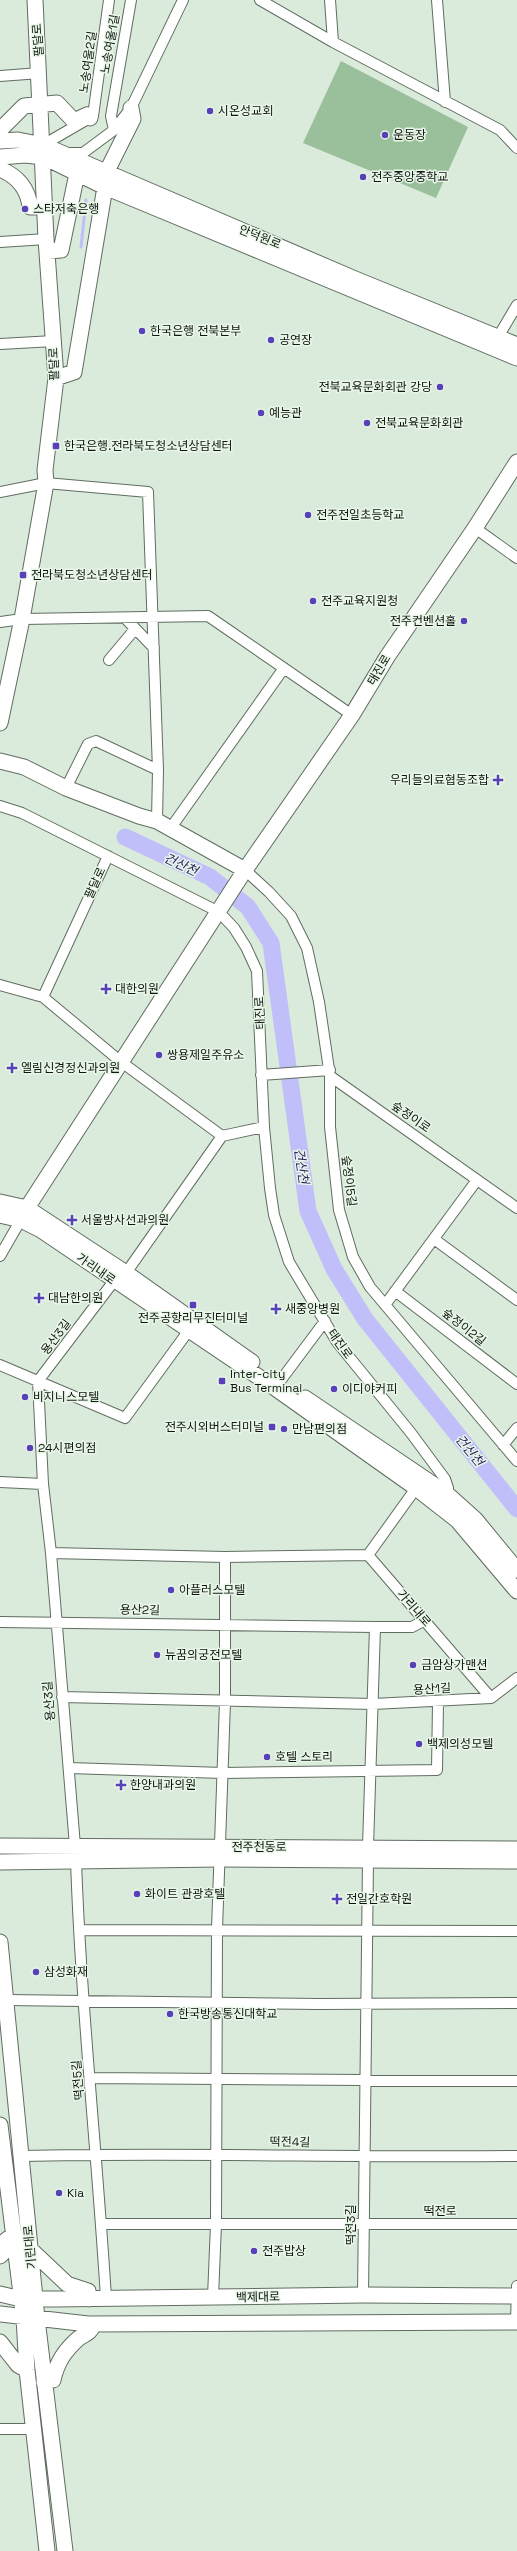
<svg xmlns="http://www.w3.org/2000/svg" width="517" height="2551" font-family="'Space Grotesk','Noto Sans KR',sans-serif">
<style>
.green{fill:#9ac09b}
.lines{fill:none;stroke-linecap:round;stroke-linejoin:round}
.stream{stroke:#c1bffa;stroke-width:3}
.river{stroke:#c1bffa;stroke-width:17}
.street-casing{stroke:#606d60;stroke-width:12}
.secondary-casing{stroke:#606d60;stroke-width:17}
.street{stroke:#fff;stroke-width:10}
.secondary{stroke:#fff;stroke-width:15}
.poi-dot{fill:#5740b8;stroke:#e8f7e8;stroke-width:1.5}
.labels{text-anchor:middle;stroke-width:3;stroke-linejoin:round;paint-order:stroke}
.street-label{font-size:12px;fill:#0f140f;stroke:#e8f7e8}
.poi-label{font-size:12px;fill:#0f140f;stroke:#e8f7e8;text-anchor:start}
.water-label{font-size:13px;font-style:italic;fill:#2f2366;stroke:#e8f7e8}
</style>
<rect width="100%" height="100%" fill="#daeadb"/>
<path class="green" d="M341,61l127,66 -32,71 -133,-55z"/>
<g class="lines">
<path class="stream" d="M81,247l5,-47"/>
<path class="river" d="M125,837l85,40 38,30 23,36 37,268 26,58 31,50 152,190"/>
<defs>
<path id="street" d="M260,0l73,42 167,88 17,18
M330,0l3,42
M437,0l8,102
M0,76l40,-3
M114,130l-3,-14 20,-116
M43,145l50,-29 16,-116
M67,153h16l31,-23 17,-22 52,-108
M0,242l46,-3
M498,337l19,-32
M0,344l54,-3
M0,492l46,-9 102,9 10,278 -1,51
M475,528l42,30
M125,618l29,30
M0,622l22,-3 186,-3 144,99
M109,660l26,-31
M66,788l22,-44 8,-3 62,29
M0,806l22,7 197,99 15,16 12,19 11,24 7,156 6,61 4,27 15,47 48,80 74,91 34,46 3,9 -2,5
M170,829l114,-161
M245,870l24,22 22,24 16,32 12,54 11,74v51l9,83 14,47 17,30 147,174
M0,985l43,12 77,64 102,75 42,-9
M43,997l65,-141
M261,1075l69,-5
M330,1076l187,132
M434,1239l83,61
M0,1256l23,-40
M395,1291l122,93
M385,1305l92,-125
M0,1365l125,53 67,-92
M275,1388l50,-67
M503,1445l14,-17
M0,1482l43,2
M419,1484l-51,71 123,143 26,-20
M51,1553l174,4 143,-2
M0,1622l375,5h37l13,-7
M62,1697l311,7 118,-6
M69,1768l154,5 214,-3 1,-67
M75,1846l-24,-293 -8,-69 -5,-103 76,-100 12,-8 96,-137
M368,1847l7,-220
M76,1860c5,147 21,292 30,438
M79,1930l438,1
M7,2000l312,4 198,-1
M91,2078l426,3
M22,2156c165,-4 330,2 495,0
M102,2224h415
M363,2295l5,-435
M213,2297l3,-73 1,-295 8,-227v-145
M516,2322l1,-36
M0,2429h34"/>
<path id="secondary" d="M0,130l24,-24 33,-3 17,18 13,-6 3,3
M0,141l18,-1 25,5 312,134 162,66
M0,157l25,-2 19,2 61,30 412,171
M0,169c17,7 28,19 30,38l15,-1
M106,173l27,-54 -2,-11
M48,251l13,-1 18,-86
M56,378l18,-6 31,-185
M0,723l22,-104 24,-136 -1,-13 11,-92 -10,-139 -11,-239
M0,761l24,6 42,21 73,28 18,5 88,49
M0,1202l27,6 99,65 126,89
M27,1208l218,-338 107,-155 35,-58 88,-129 42,-66
M0,1215l21,5 20,10 234,158 141,100 41,32 60,71
M305,1398l141,95 29,26 42,51
M0,1846l517,3
M0,1862l219,-3 298,2
M0,1942l37,377 28,232
M0,2125l24,193 3,52 20,181
M30,2249l37,35 21,7 1,8
M0,2256l4,-4v-10l9,-7
M0,2294l21,5h33l309,-4 154,1
M0,2314l88,10 429,-2
M0,2342l18,23 9,5
M44,2382l9,-2c4,-18 12,-30 26,-42 8,-5 11,-5 15,-14"/>
</defs>
<use href="#street" class="street-casing"/>
<use href="#secondary" class="secondary-casing"/>
<use href="#street" class="street"/>
<use href="#secondary" class="secondary"/>
</g>
<g class="poi-dot">
<circle cx="210" cy="111" r="4"/>
<circle cx="385" cy="135" r="4"/>
<circle cx="363" cy="177" r="4"/>
<circle cx="25" cy="209" r="4"/>
<circle cx="142" cy="331" r="4"/>
<circle cx="271" cy="340" r="4"/>
<circle cx="440" cy="387" r="4"/>
<circle cx="261" cy="413" r="4"/>
<circle cx="367" cy="423" r="4"/>
<rect x="52" y="442" width="8" height="8" rx="2"/>
<circle cx="308" cy="515" r="4"/>
<rect x="19" y="571" width="8" height="8" rx="2"/>
<circle cx="313" cy="601" r="4"/>
<circle cx="464" cy="621" r="4"/>
<path d="M496 774h4v4h4v4h-4v4h-4v-4h-4v-4h4z"/>
<path d="M104 983h4v4h4v4h-4v4h-4v-4h-4v-4h4z"/>
<circle cx="159" cy="1055" r="4"/>
<path d="M10 1062h4v4h4v4h-4v4h-4v-4h-4v-4h4z"/>
<path d="M70 1214h4v4h4v4h-4v4h-4v-4h-4v-4h4z"/>
<path d="M37 1292h4v4h4v4h-4v4h-4v-4h-4v-4h4z"/>
<rect x="189" y="1301" width="8" height="8" rx="2"/>
<path d="M274 1303h4v4h4v4h-4v4h-4v-4h-4v-4h4z"/>
<rect x="218" y="1377" width="8" height="8" rx="2"/>
<circle cx="334" cy="1389" r="4"/>
<circle cx="25" cy="1397" r="4"/>
<rect x="268" y="1423" width="8" height="8" rx="2"/>
<circle cx="284" cy="1429" r="4"/>
<circle cx="30" cy="1448" r="4"/>
<circle cx="171" cy="1590" r="4"/>
<circle cx="157" cy="1655" r="4"/>
<circle cx="413" cy="1665" r="4"/>
<circle cx="419" cy="1744" r="4"/>
<circle cx="267" cy="1757" r="4"/>
<path d="M119 1779h4v4h4v4h-4v4h-4v-4h-4v-4h4z"/>
<circle cx="137" cy="1894" r="4"/>
<path d="M335 1893h4v4h4v4h-4v4h-4v-4h-4v-4h4z"/>
<circle cx="36" cy="1972" r="4"/>
<circle cx="170" cy="2014" r="4"/>
<circle cx="59" cy="2193" r="4"/>
<circle cx="254" cy="2251" r="4"/>
</g>
<g class="labels">
<g class="street-label">
<text transform="translate(38 40) rotate(-94)" y="4">팔달로</text>
<text transform="translate(110 44) rotate(-80)" y="4">노송여울1길</text>
<text transform="translate(88 62) rotate(-82)" y="4">노송여울2길</text>
<text transform="translate(260 237) rotate(22)" y="4">안덕원로</text>
<text transform="translate(54 364) rotate(-92)" y="4">팔달로</text>
<text transform="translate(379 670) rotate(-59)" y="4">태진로</text>
<text transform="translate(95 883) rotate(-65)" y="4">팔달로</text>
<text transform="translate(260 1013) rotate(-93)" y="4">태진로</text>
<text transform="translate(411 1117) rotate(35)" y="4">숲정이로</text>
<text transform="translate(349 1181) rotate(83)" y="4">숲정이5길</text>
<text transform="translate(96 1269) rotate(35)" y="4">가리내로</text>
<text transform="translate(464 1327) rotate(38)" y="4">숲정이2길</text>
<text transform="translate(56 1337) rotate(-53)" y="4">용산3길</text>
<text transform="translate(340 1344) rotate(55)" y="4">태진로</text>
<text transform="translate(414 1608) rotate(49)" y="4">가리내로</text>
<text transform="translate(140 1610) rotate(1)" y="4">용산2길</text>
<text transform="translate(432 1689) rotate(-3)" y="4">용산1길</text>
<text transform="translate(49 1701) rotate(-95)" y="4">용산3길</text>
<text x="259" y="1851">전주천동로</text>
<text transform="translate(78 2080) rotate(-95)" y="4">떡전5길</text>
<text transform="translate(290 2142) rotate(1)" y="4">떡전4길</text>
<text x="440" y="2215">떡전로</text>
<text transform="translate(351 2225) rotate(-90)" y="4">떡전3길</text>
<text transform="translate(30 2247) rotate(-95)" y="4">기린대로</text>
<text transform="translate(258 2297) rotate(-1)" y="4">백제대로</text>
</g>
<g class="poi-label">
<text x="218" y="115">시온성교회</text>
<text x="393" y="139">운동장</text>
<text x="371" y="181">전주중앙중학교</text>
<text x="33" y="213">스타저축은행</text>
<text x="150" y="335">한국은행 전북본부</text>
<text x="279" y="344">공연장</text>
<text x="432" y="391" text-anchor="end">전북교육문화회관 강당</text>
<text x="269" y="417">예능관</text>
<text x="375" y="427">전북교육문화회관</text>
<text x="64" y="450">한국은행.전라북도청소년상담센터</text>
<text x="316" y="519">전주전일초등학교</text>
<text x="31" y="579">전라북도청소년상담센터</text>
<text x="321" y="605">전주교육지원청</text>
<text x="456" y="625" text-anchor="end">전주컨벤션홀</text>
<text x="489" y="784" text-anchor="end">우리들의료협동조합</text>
<text x="115" y="993">대한의원</text>
<text x="167" y="1059">쌍용제일주유소</text>
<text x="21" y="1072">엘림신경정신과의원</text>
<text x="81" y="1224">서울방사선과의원</text>
<text x="48" y="1302">대남한의원</text>
<text x="285" y="1313">새중앙병원</text>
<text x="193" y="1322" text-anchor="middle">전주공항리무진터미널</text>
<text x="230" y="1378">Inter-city<tspan x="230" dy="14">Bus Terminal</tspan></text>
<text x="342" y="1393">이디야커피</text>
<text x="33" y="1401">비지니스모텔</text>
<text x="264" y="1431" text-anchor="end">전주시외버스터미널</text>
<text x="292" y="1433">만남편의점</text>
<text x="38" y="1452">24시편의점</text>
<text x="179" y="1594">아플러스모텔</text>
<text x="165" y="1659">뉴꿈의궁전모텔</text>
<text x="421" y="1669">금암상가맨션</text>
<text x="427" y="1748">백제의성모텔</text>
<text x="275" y="1761">호텔 스토리</text>
<text x="130" y="1789">한양내과의원</text>
<text x="145" y="1898">화이트 관광호텔</text>
<text x="346" y="1903">전일간호학원</text>
<text x="44" y="1976">삼성화재</text>
<text x="178" y="2018">한국방송통신대학교</text>
<text x="67" y="2197">Kia</text>
<text x="262" y="2255">전주밥상</text>
</g>
<g class="water-label">
<text transform="translate(181 864) rotate(25)" y="5">건산천</text>
<text transform="translate(302 1166) rotate(82)" y="5">건산천</text>
<text transform="translate(470 1450) rotate(51)" y="5">건산천</text>
</g>
</g>
</svg>
